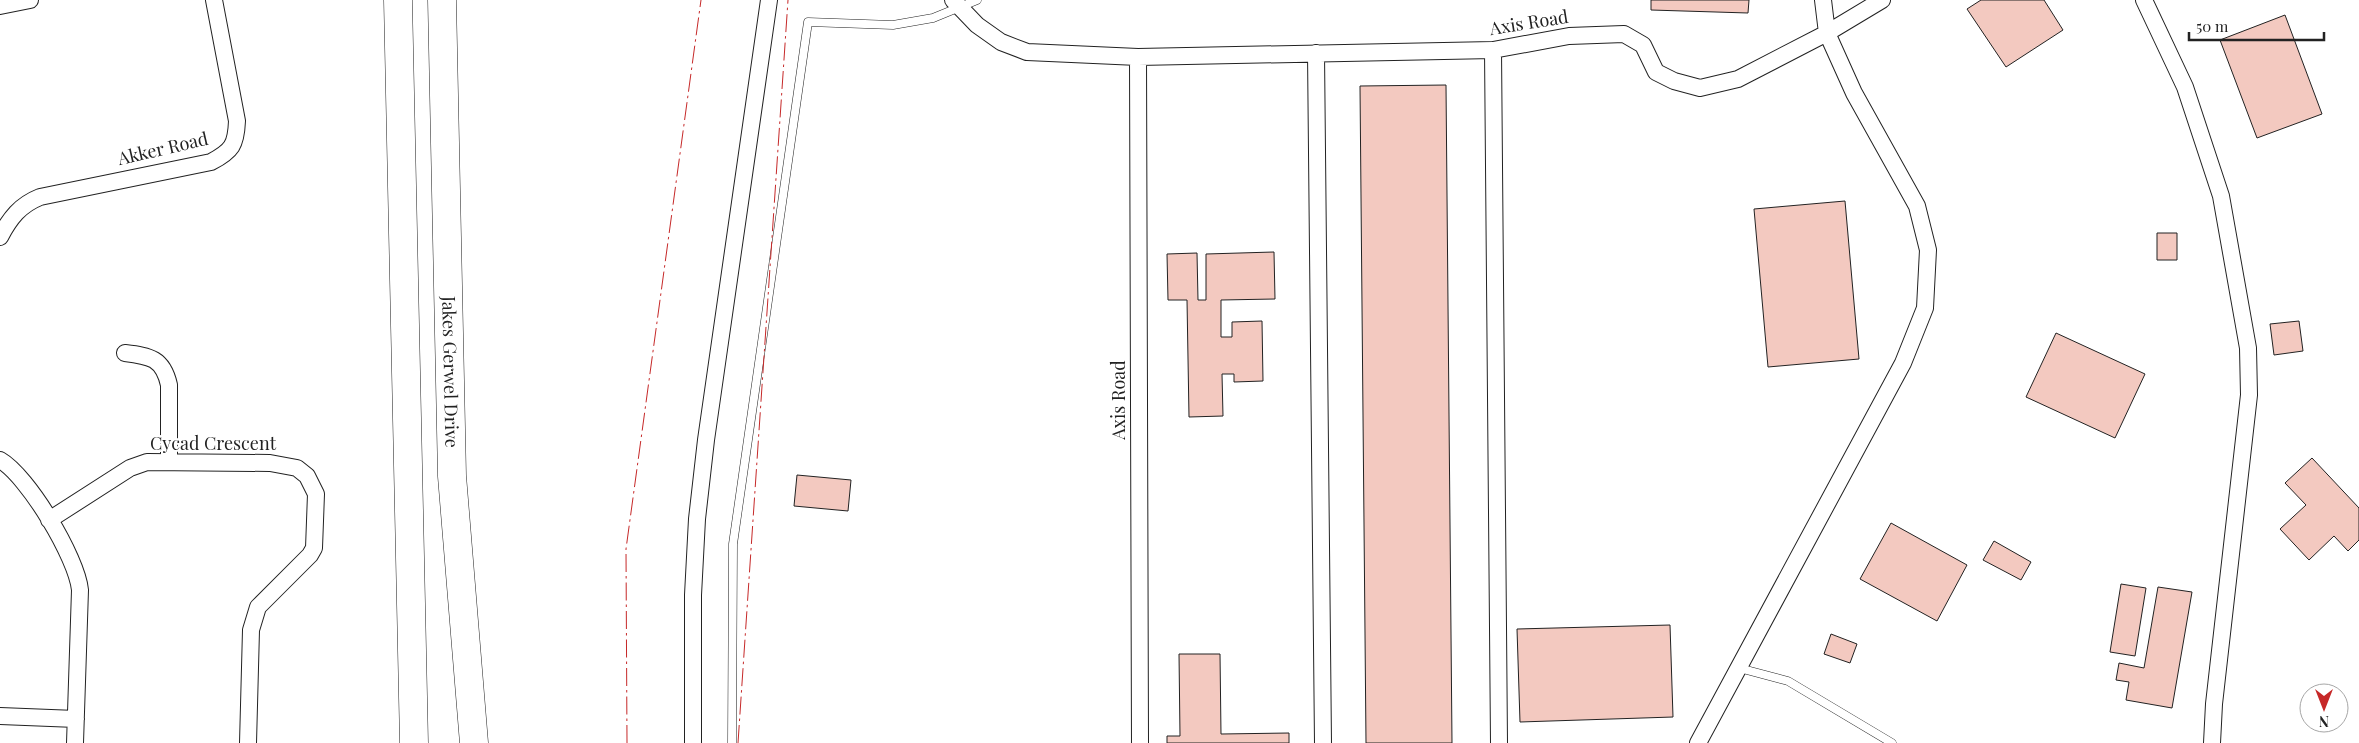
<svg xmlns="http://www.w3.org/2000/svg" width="2359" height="743" font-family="'Playfair Display',serif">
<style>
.building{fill:#f3c9c0;stroke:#222}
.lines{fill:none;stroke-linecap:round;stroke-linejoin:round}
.lane-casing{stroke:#222;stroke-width:9}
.street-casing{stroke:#222;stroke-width:18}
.highway-casing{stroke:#222;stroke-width:29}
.lane{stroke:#fff;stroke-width:8}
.street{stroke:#fff;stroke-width:16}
.highway{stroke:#fff;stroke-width:28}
.power{stroke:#c62828;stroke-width:1;stroke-dasharray:18 4 2.5 4;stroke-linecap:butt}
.labels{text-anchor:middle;stroke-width:4;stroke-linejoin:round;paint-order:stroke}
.street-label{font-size:18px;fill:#222;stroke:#fff}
</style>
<rect width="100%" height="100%" fill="#fff"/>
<path class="building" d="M1651,0h98l-1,13 -97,-3z
M1981,0h63l19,30 -57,37 -39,-58z
M2285,15l37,99 -65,24 -37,-98z
M1446,85l6,658h-86l-6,-657z
M1845,201l14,158 -91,8 -14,-158z
M2157,233h20v27h-20z
M1274,252l1,47 -54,1v37h11v-15l30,-1 1,60 -29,1v-8h-12l1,42 -34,1 -2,-117h-19l-1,-46 30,-1 1,47h8v-46z
M2299,321l4,30 -29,4 -4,-31z
M2056,333l89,41 -30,64 -89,-41z
M2312,458l47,50v32l-11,11 -14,-15 -25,24 -29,-31 26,-24 -21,-22z
M797,475l54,5 -3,31 -54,-5z
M1891,523l76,42 -30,56 -77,-42z
M1994,541l37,21 -10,18 -38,-20z
M2121,584l25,4 -11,68 -25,-4z
M2158,587l34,5 -20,116 -46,-8 3,-18 -13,-2 3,-17 25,5z
M1670,625l3,92 -153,5 -3,-93z
M1831,634l26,10 -7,19 -26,-9z
M1179,654h41l1,80 68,-1v10h-122v-7h13z"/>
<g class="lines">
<defs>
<path id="lane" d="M1739,668l49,13 104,62
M732,743l1,-199 75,-522 85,3 40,-7 44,-18"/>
<path id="street" d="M953,0l24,25 24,17 26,10 111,5 355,-7 76,-14 55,-2 19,11 13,27 18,9 26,7 38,-9 89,-46 55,-33
M2144,0l41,87 36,109 27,152 1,47 -35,309 -2,39
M0,6l30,-6
M1493,50l6,693
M1316,53l7,690
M1138,57l2,686
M0,237c10,-19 20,-32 40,-40l171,-35c21,-11 25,-17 26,-41l-23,-121
M125,353c25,3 38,5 44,32v75
M0,460c28,16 77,98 80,130l-5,153
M49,520l81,-52 17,-6 123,1 27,5 10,8 9,18 -2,54 -4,7 -52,52 -7,23 -3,113
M0,716l76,3
M693,743v-148l4,-76 9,-79 63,-440
M1698,743l205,-380 22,-55 3,-58 -11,-44 -63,-113 -27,-60 -4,-33"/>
<g id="highway">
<path d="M398,0l16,743"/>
<path id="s1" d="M442,0l10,476 22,267"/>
</g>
</defs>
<use href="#lane" class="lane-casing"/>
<use href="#street" class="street-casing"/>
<use href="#highway" class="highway-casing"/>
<use href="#lane" class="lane"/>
<use href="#street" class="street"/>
<use href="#highway" class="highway"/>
<path class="power" d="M627,743l-1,-194 75,-549
M738,743l50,-743"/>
</g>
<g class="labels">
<g class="street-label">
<text transform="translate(1529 23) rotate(-9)" y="6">Axis Road</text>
<text transform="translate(163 149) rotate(-13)" y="6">Akker Road</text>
<text dy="6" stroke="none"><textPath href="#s1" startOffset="372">Jakes Gerwel Drive</textPath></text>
<text transform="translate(1119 400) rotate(-90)" y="6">Axis Road</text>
<text x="213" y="450">Cycad Crescent</text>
</g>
</g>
<g transform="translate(2324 708) rotate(180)"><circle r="24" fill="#ffffff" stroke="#a7a7a7"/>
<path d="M0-4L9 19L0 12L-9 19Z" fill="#c62828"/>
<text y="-8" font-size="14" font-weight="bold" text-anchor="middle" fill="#222222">N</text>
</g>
<path d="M2189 32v8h135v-8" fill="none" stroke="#222222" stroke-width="2.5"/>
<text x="2196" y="32" font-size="15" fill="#222222" stroke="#ffffff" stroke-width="4" paint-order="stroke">50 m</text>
</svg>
